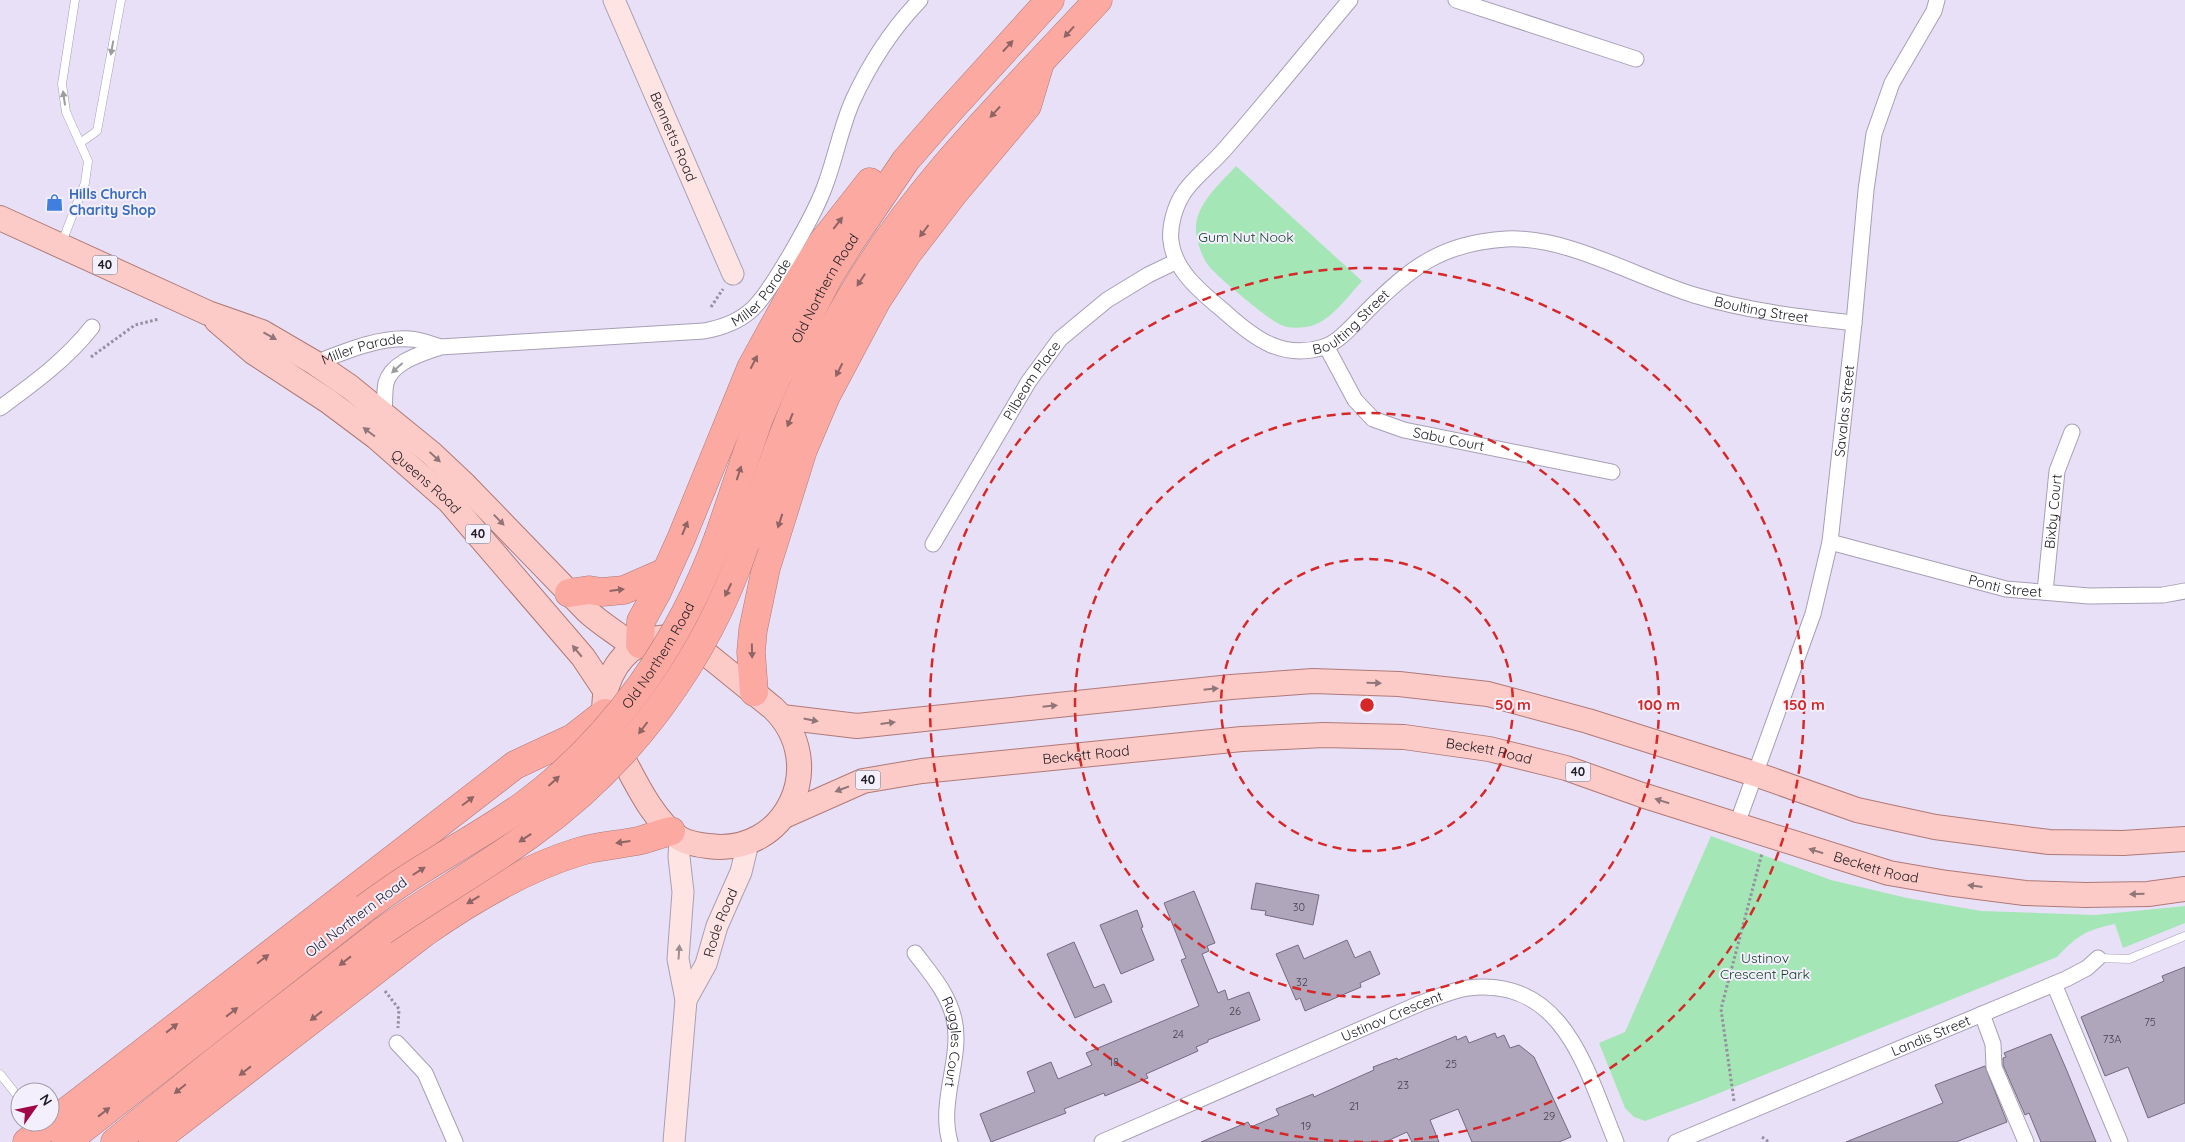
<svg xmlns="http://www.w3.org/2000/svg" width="2185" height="1142" font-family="Quicksand,sans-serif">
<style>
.green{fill:#a5e6b6}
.building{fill:#b0a6bb;stroke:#756b7f}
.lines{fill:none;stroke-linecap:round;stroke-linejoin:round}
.lane-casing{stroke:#a79fb4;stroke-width:9}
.street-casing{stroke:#a79fb4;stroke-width:17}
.secondary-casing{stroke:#a79fb4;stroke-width:23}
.primary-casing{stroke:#af7977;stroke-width:26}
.highway-casing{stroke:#af7977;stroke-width:29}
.path{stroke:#958f9f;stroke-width:3;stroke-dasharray:2.5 2.5;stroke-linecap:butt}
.lane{stroke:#fff;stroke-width:8}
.street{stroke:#fff;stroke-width:15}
.secondary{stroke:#fee5e3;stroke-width:21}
.primary{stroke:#fdcbc7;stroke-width:24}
.highway{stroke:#fba9a1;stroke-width:28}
.highway-bridge-casing{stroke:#af7977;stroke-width:29;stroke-linecap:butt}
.highway-bridge{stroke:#fba9a1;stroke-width:28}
.oneway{fill:#8f6464}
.oneway2{fill:#9c9b9e}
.oneway3{fill:#907678}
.oneway4{fill:#9b8c8f}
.ring{fill:none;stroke:#d62828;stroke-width:2.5;stroke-dasharray:9 6}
.labels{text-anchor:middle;stroke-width:4;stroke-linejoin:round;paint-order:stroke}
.number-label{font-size:11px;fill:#46424d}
.shield{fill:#f4effd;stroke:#625e68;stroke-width:1}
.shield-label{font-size:12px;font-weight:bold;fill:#232028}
.street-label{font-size:14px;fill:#232028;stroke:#f4effd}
.shop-label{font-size:14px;font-weight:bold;fill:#366cbe;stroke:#f4effd;text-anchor:start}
.park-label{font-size:14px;fill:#134325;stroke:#f4effd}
.centre{fill:#d62828;stroke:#f4effd;stroke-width:2.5}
.ring-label{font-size:15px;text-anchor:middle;font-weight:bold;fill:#d62828;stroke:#f4effd;stroke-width:4;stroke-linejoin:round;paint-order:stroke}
</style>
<rect width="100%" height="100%" fill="#e8e0f7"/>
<path class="green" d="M1236,166l126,115c-14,15 -30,39 -51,45 -9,2 -21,3 -30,-1 -11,-4 -66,-50 -73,-60 -6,-8 -11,-23 -12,-33 -2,-27 24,-48 40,-66z
M1711,836l120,44 76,18 74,13 114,4 90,-9v17l-62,25 -8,-24c-29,6 -37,11 -58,33l-355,143 -57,21 -11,-4 -9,-9 -26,-65 26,-11z"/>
<path class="building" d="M1256,883l63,12 -6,30 -48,-10 1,-4 -15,-2z
M1194,891l21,52 -8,3 2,5 -7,3 16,39 7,-3 3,10 21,-8 11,28 -52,20v2l-12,5 2,4 -52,23 2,4 -43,18 -1,-3 -40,16 2,4 -75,29 -11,-28 55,-22 -8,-20 24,-10 7,17 34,-14 -6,-12 113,-47 -18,-46 5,-2 -22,-55z
M1137,910l6,17 -2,1 13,32 -33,14 -21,-49z
M1347,940l8,18 15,-7 10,23 -20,9 1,4 -56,24 -5,-13 -4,2 -20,-46 22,-9 6,14z
M1074,942l20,46 10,-4 8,18 -37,16 -28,-64z
M2185,967v136l-37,15 -20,-51 -23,9 -24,-59 83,-36 -2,-5z
M1495,1033l2,5 7,-3 6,13 9,-3 15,12 37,80 -12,5h-87l-14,-33 -28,11 9,22h-27l-5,-10 -22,10h-184l47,-20 3,5 28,-12 -3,-6 37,-15 1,3 60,-27 -1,-3 24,-9 1,2 58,-24 1,4 9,-4 3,7z
M2051,1034l16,37 29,71h-55l-12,-29 -4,2 -22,-50v-7l3,-1 -2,-4z
M1985,1066l22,56 -51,20h-110l97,-39 -8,-18z"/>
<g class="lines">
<defs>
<path id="lane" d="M80,143l17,-12 24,-131
M62,242l23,-59 3,-22 -22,-49 -4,-28 13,-84
M2098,958l31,1 56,-23
M0,1074l20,25"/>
<g id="street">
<path id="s1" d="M1350,0c-42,50 -83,101 -126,150 -12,14 -32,29 -41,44 -8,12 -14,33 -12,47 3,31 34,54 55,72 29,26 57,47 98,34 15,-5 30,-23 42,-35 44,-44 75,-69 140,-73 62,-3 129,38 188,56 53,16 105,22 160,28"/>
<path d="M1456,0l180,59"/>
<path id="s2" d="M1326,346l29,54 18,19 31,11 208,42"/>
<path id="s3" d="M315,363c29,-11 63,-26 95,-24 9,0 21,5 30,8"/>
<path d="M0,408c34,-25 66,-48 92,-81"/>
<path id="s4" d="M384,415c1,-10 0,-22 2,-32 6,-22 36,-29 54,-36l264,-16c16,-3 32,-8 45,-19 21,-16 68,-102 77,-129 10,-27 15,-56 27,-83 17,-37 39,-71 67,-100"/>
<path id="s5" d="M1830,542l176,47 83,7 74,-1 22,-4"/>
<path id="s6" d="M933,544l96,-163 31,-42 47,-39 41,-25 29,-14"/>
<path id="s7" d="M2045,592l12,-121 15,-39"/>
<path id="s8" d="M1737,824l76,-210 17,-72 24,-219 12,-133 8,-56 18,-51 42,-72 3,-11"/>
<path id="s9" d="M915,953c16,21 33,40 39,66 9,38 -16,82 -4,123"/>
<path d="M2054,984l66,158"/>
<path d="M1982,1014l11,30 1,23 32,75"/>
<path d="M397,1043l28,30 30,69"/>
<path id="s10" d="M1102,1142l319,-139c15,-5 31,-13 47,-15 97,-12 119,85 148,154"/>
<path id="s11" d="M1676,1142l390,-163 21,-11 11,-10"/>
</g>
<g id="secondary">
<path id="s12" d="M614,0l119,274"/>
<path id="s13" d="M686,1000l20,-36 11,-38 24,-54 7,-29"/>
<path d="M674,1142l12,-142 -8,-41 5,-67 -4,-35 1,-18"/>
</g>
<g id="primary">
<path d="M0,218l208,95 54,19 53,31 35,24 81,66 34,32 122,126c15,14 32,23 47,36"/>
<path id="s14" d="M217,321l36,31 75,49 48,36 73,64 134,156 22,33"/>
<path d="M670,637l24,7 79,64c57,55 14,149 -65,138 -10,-1 -21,-3 -29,-8 -22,-15 -39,-47 -51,-70 -14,-24 -30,-54 -21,-82 10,-30 31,-48 63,-49z"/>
<path d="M782,717l75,9 374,-39 82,-6 86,3 89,10 100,27 167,53 102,36 78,17 114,15 74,1 62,-4"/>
<path id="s15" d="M784,816l79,-35 59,-10 320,-32 82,-4 80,2 85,12 77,19 76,27 247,78 58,10 78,10 61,2 62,-1 37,-5"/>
</g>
<g id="highway">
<path id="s16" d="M719,536l40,-118 18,-41 52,-101 20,-32 57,-84 34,-39 110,-121"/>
<path d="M745,544c18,-51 34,-103 56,-152 15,-34 34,-68 53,-100 63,-108 160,-201 244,-292"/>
<path d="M569,593l20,-3 13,2 22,-2 41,-18"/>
<path d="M640,644l1,-23 16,-29 24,-53 70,-171 46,-84 25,-41 48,-61"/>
<path d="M754,692l-3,-40 2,-22 13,-62 37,-118 23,-54 51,-96 30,-46 47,-61 73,-87 13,-43"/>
<path d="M27,1142l488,-377 58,-27 32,-25"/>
<path d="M66,1142l299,-234"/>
<path d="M115,1142l103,-83 165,-128"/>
<path d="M153,1142l271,-209c47,-33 99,-64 154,-81 21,-7 43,-7 64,-12 9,-3 19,-6 29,-9"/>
</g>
</defs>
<use href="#lane" class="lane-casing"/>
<use href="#street" class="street-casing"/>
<use href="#secondary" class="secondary-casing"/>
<use href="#primary" class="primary-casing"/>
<use href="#highway" class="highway-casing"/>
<path class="path" d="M711,307l12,-18
M91,357l44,-32 24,-6
M385,991l14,18 -1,19
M1734,1101l-13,-92 41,-156
M1762,1137l7,5"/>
<use href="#lane" class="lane"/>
<use href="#street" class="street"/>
<use href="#secondary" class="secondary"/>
<use href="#primary" class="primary"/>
<use href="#highway" class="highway"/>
<defs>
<g id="highway-bridge">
<path id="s17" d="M365,908c23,-17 47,-33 72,-48 29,-18 59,-35 87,-55 91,-67 157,-164 195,-269"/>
<path d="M383,931c49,-34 101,-63 149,-98 98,-70 175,-174 213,-289"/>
</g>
</defs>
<use href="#highway-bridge" class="highway-bridge-casing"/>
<use href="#highway-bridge" class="highway-bridge"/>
</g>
<defs><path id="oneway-solid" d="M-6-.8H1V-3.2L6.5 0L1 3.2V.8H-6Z" transform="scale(1.25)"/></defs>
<g class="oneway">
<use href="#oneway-solid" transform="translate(1069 32) rotate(132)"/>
<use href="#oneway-solid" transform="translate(1008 46) rotate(-47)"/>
<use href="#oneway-solid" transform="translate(995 112) rotate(133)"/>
<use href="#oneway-solid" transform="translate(838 223) rotate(-52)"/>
<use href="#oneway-solid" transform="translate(924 231) rotate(127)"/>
<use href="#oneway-solid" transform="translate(861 280) rotate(123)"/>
<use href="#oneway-solid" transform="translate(754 362) rotate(-63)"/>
<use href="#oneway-solid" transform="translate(839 370) rotate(117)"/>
<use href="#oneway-solid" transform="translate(790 420) rotate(112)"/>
<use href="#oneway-solid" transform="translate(739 473) rotate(-72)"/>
<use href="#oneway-solid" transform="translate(780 521) rotate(108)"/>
<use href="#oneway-solid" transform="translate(685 528) rotate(-68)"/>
<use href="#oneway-solid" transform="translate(617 590) rotate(-7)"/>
<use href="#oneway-solid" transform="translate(728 590) rotate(116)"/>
<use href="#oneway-solid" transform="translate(752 651) rotate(89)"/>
<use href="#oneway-solid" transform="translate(643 728) rotate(127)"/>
<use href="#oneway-solid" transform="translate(554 781) rotate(-42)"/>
<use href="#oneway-solid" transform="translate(468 801) rotate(-37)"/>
<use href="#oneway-solid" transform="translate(525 838) rotate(146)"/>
<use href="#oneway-solid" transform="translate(623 842) rotate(172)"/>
<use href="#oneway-solid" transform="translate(419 871) rotate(-32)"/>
<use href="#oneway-solid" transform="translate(473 900) rotate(149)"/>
<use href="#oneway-solid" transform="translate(263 959) rotate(-37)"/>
<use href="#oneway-solid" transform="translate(345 961) rotate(142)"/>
<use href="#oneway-solid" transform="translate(232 1012) rotate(-38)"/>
<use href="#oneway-solid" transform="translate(316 1016) rotate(142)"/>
<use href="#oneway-solid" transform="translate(172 1028) rotate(-38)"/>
<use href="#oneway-solid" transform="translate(245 1071) rotate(142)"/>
<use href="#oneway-solid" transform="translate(180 1089) rotate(141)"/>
<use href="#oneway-solid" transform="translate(104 1112) rotate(-38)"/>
</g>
<g class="oneway2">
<use href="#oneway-solid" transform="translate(112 48) rotate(100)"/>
<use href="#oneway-solid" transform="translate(64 98) rotate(-98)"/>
<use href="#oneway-solid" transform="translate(397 368) rotate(138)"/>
</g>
<g class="oneway3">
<use href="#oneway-solid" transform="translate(270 336) rotate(29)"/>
<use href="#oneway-solid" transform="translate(369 432) rotate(-143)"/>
<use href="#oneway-solid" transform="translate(435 457) rotate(43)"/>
<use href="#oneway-solid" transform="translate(499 520) rotate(46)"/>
<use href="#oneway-solid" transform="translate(577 651) rotate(-130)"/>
<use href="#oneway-solid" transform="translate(1374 683) rotate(2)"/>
<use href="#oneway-solid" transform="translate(1211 689) rotate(-6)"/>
<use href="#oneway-solid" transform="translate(1050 706) rotate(-6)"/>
<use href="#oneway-solid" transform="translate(811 720) rotate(11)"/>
<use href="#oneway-solid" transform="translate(888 723) rotate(-7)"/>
<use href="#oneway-solid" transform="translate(842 789) rotate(159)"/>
<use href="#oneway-solid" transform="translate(1662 801) rotate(-163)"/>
<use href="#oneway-solid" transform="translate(1816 851) rotate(-163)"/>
<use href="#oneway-solid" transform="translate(1975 886) rotate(-173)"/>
<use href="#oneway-solid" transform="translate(2137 894) rotate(179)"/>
</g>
<use class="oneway4" href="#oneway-solid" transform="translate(679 952) rotate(-86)"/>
<g class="ring">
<circle cx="1367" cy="705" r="146"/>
<circle cx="1367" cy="705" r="292"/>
<path d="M1363 1142A437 437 0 1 1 1371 1142"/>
</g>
<defs>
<symbol id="shop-bare" viewBox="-9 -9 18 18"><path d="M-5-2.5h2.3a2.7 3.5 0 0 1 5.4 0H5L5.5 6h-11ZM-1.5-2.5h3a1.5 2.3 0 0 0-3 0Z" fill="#3f7fe0" stroke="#f4effd" stroke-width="2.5" paint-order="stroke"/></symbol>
</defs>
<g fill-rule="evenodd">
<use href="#shop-bare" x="42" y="190" width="25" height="25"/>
</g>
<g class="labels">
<g class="number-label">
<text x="1299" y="911">30</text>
<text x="1302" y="986">32</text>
<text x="1235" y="1015">26</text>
<text x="2150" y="1026">75</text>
<text x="1178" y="1038">24</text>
<text x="2112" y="1043">73A</text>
<text x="1114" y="1066">18</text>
<text x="1451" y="1068">25</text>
<text x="1403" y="1089">23</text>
<text x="1354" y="1110">21</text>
<text x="1549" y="1120">29</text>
<text x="1306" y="1130">19</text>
</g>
<g class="shield">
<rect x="92.5" y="255.5" width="25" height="19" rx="4"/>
<rect x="465.5" y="524.5" width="25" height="19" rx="4"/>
<rect x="1565.5" y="762.5" width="25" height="19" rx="4"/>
<rect x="855.5" y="770.5" width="25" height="19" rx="4"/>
</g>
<g class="shield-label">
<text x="105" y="269">40</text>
<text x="478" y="538">40</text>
<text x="1578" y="776">40</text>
<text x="868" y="784">40</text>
</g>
<g class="street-label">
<text dy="5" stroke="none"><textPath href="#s12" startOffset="149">Bennetts Road</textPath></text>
<text dy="5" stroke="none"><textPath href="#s16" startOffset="270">Old Northern Road</textPath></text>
<text dy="5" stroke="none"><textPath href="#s4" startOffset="436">Miller Parade</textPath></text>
<text dy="5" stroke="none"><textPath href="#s1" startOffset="992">Boulting Street</textPath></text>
<text dy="5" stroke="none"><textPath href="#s1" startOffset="544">Boulting Street</textPath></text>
<text dy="5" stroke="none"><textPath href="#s3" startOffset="50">Miller Parade</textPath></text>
<text dy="5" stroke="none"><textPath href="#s6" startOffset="191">Pilbeam Place</textPath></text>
<text dy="5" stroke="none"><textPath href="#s8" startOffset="429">Savalas Street</textPath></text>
<text dy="5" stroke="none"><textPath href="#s2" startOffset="166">Sabu Court</textPath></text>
<text dy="5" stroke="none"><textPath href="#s14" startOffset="264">Queens Road</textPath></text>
<text dy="5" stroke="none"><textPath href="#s7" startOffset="81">Bixby Court</textPath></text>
<text dy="5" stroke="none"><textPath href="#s5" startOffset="181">Ponti Street</textPath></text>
<text dy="5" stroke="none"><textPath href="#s17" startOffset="392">Old Northern Road</textPath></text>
<text dy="5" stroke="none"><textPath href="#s15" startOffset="716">Beckett Road</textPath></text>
<text dy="5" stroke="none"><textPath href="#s15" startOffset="311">Beckett Road</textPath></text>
<text dy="5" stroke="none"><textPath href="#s15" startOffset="1121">Beckett Road</textPath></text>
<text transform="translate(356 917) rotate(-37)" y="5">Old Northern Road</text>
<text dy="5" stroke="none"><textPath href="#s13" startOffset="85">Rode Road</textPath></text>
<text dy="5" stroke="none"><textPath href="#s10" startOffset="316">Ustinov Crescent</textPath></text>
<text dy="5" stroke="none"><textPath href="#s11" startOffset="276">Landis Street</textPath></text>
<text dy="5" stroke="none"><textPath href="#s9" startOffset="100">Ruggles Court</textPath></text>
</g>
<g class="shop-label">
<text x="69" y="199">Hills Church<tspan x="69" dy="16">Charity Shop</tspan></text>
</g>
<g class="park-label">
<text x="1246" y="242">Gum Nut Nook</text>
<text x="1765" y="963">Ustinov<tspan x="1765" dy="16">Crescent Park</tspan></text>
</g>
</g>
<circle cx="1367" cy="705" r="8" class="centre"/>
<g class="ring-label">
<text x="1513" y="710">50 m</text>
<text x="1659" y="710">100 m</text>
<text x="1804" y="710">150 m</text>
</g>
<g transform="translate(35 1107) rotate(57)"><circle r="24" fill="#f4effd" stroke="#a09ca8"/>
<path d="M0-4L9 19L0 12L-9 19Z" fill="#a00648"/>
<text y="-8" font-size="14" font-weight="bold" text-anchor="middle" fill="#232028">N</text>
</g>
</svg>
